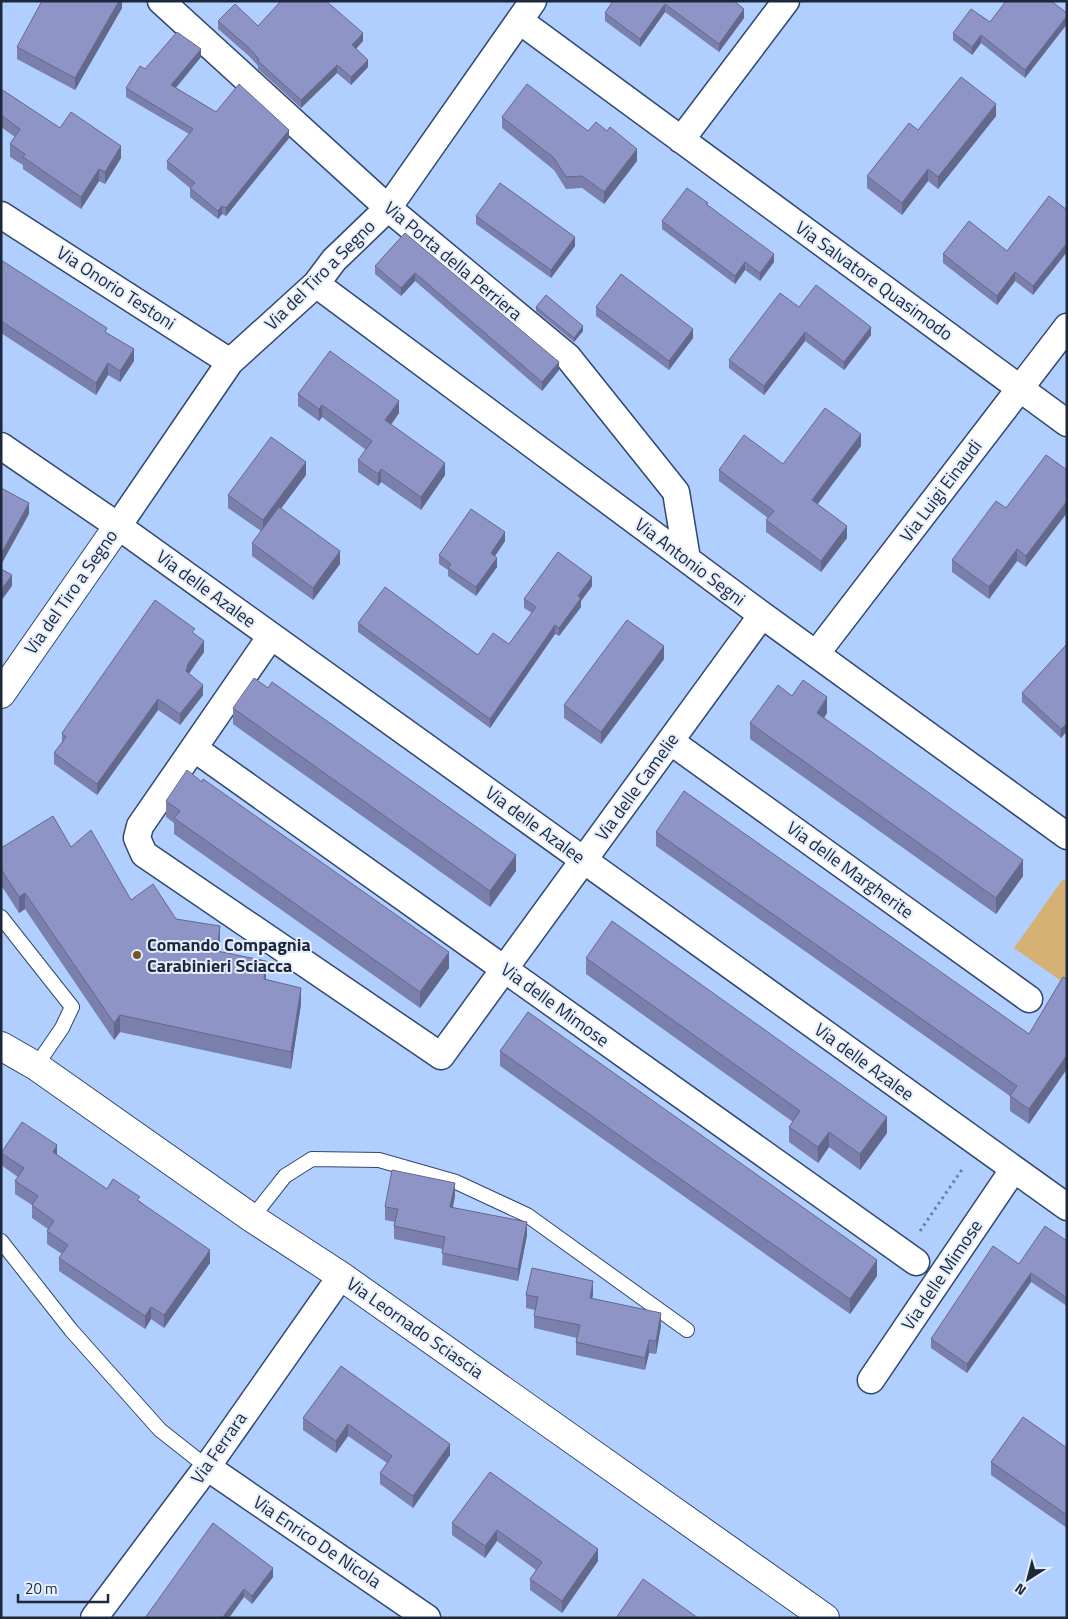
<svg xmlns="http://www.w3.org/2000/svg" width="1068" height="1619" font-family="'Titillium Web',sans-serif">
<style>
.green{fill:#d5b174}
.lines{fill:none;stroke-linecap:round;stroke-linejoin:round}
.lane-casing{stroke:#2f4870;stroke-width:16}
.street-casing{stroke:#2f4870;stroke-width:29}
.secondary-casing{stroke:#2f4870;stroke-width:30}
.path{stroke:#677c9d;stroke-width:3;stroke-dasharray:2.5 4;stroke-linecap:butt}
.lane{stroke:#fff;stroke-width:14}
.street{stroke:#fff;stroke-width:26}
.secondary{stroke:#fff;stroke-width:28}
.wall{fill:#7b7fab}
.shaded-wall{fill:#64688b}
.building{fill:#8f94c7;stroke:#64688b}
.poi-dot{fill:#705628;stroke:#e5eefd;stroke-width:2}
.labels{text-anchor:middle;stroke-width:4;stroke-linejoin:round;paint-order:stroke}
.street-label{font-size:18px;fill:#1d283a;stroke:#e5eefd}
.poi-label{font-size:18px;font-weight:bold;fill:#1d283a;stroke:#e5eefd;text-anchor:start}
</style>
<rect width="100%" height="100%" fill="#b0cefe"/>
<path class="green" d="M1063,879l4,3v103l-53,-37z"/>
<g class="lines">
<defs>
<path id="lane" d="M1,917l71,90 -10,21 -26,38
M252,1218l33,-42 27,-17 67,1 77,22 71,33 160,115
M1,1241l70,89 89,100 47,37"/>
<path id="street" d="M161,1l227,207 180,149 108,135 11,67
M520,21l547,402
M681,140l105,-139
M1,215l229,147
M316,284l446,331 305,221
M1,446l117,80 949,681
M118,526l112,-164 86,-78 18,-24 54,-52 145,-207
M271,636l-131,190 -3,12 7,16 297,202 321,-441
M816,654l251,-327
M670,741l359,258
M195,749l721,513
M871,1380l142,-210
M207,1467l220,151
M94,1618l113,-151 134,-191"/>
<path id="secondary" d="M1,694l117,-168
M1,1046l35,20 216,152 89,58 484,342"/>
</defs>
<use href="#lane" class="lane-casing"/>
<use href="#street" class="street-casing"/>
<use href="#secondary" class="secondary-casing"/>
<path class="path" d="M920,1231l43,-63"/>
<use href="#lane" class="lane"/>
<use href="#street" class="street"/>
<use href="#secondary" class="secondary"/>
</g>
<path class="wall" d="M122,1v7l-47,82 -58,-31v-12z
M613,1h121l10,17 -25,34 -54,-40 -25,35 -35,-26v-8z
M1067,13v11l-42,54 -44,-35 -9,12 -19,-15v-7z
M218,21l40,5 105,15 -7,8 12,18 -17,18 -14,-12 -36,35 -43,-39v-3l-9,-10 -31,-27z
M201,57l-25,31 40,24 73,26 -63,78 -4,-2 -4,5 -28,-22v-9l-23,-19v-8l22,-27 -63,-37v-9l19,-19z
M1,89l59,39 61,30 -16,26 -6,-3 -18,28 -58,-40v-4l-13,-8v-13l5,-7 -14,-10z
M996,116l-58,73 -10,-8 -26,34 -35,-27v-12l51,-46z
M502,117l86,14 49,30 -33,43 -22,-16 -16,1 -12,-19 -52,-42z
M1049,196l-16,99 -18,-14 -18,24 -54,-42v-9l64,-3z
M708,205l66,57 -14,19 -15,-11 -10,14 -73,-55v-8z
M476,216l99,30 -24,32 -75,-54z
M405,233l154,137 -17,21 -127,-110 -14,15 -26,-22v-8z
M1,260l106,73 27,28 -14,21 -12,-7 -12,20 -95,-62z
M536,307l47,24 -9,11 -38,-31z
M596,307l97,31 -24,32 -73,-54z
M799,307l72,28 -27,35 -39,-29 -41,54 -35,-27v-8z
M298,394l101,19 -8,12 54,50 -24,35 -40,-28 -3,4 -20,-14v-12l8,-10 -44,-33 -3,4 -21,-15z
M861,446l-44,58 30,34 -26,34 -55,-40v-12l2,-2 -49,-37v-11l64,-6z
M1067,470l-41,97 -9,-6 -28,38 -37,-27v-12l54,-52z
M306,475l-25,33 59,56 -27,36 -61,-44v-13l9,-12 -33,-23v-13z
M505,541l-10,15 2,11 -21,29 -28,-20v-6l-9,-6v-9z
M592,586l-11,15v6l-22,29 -4,-2 -65,94 -132,-96v-9l120,32 31,-11 23,-31 -8,-5v-9z
M195,634l9,18 -15,22 14,21 -23,30 -22,-15 -61,85 -43,-31v-11l8,-10v-10z
M1067,644v87l-6,7 -39,-36v-9z
M664,659l-63,85 -37,-26v-13z
M792,696l35,17 -3,5 199,158 -27,38 -246,-175v-16z
M233,708l283,163 -26,36 -257,-183z
M166,801l283,167 -29,40 -246,-174v-11l-8,-6z
M656,832l373,202 38,-55 -38,145 -19,-13v-15l-354,-250z
M71,847l60,53 45,19 44,23 -1,9 47,28 35,25 -10,65 -171,-37 -6,8 -89,-131 -6,4 -18,-28v-37z
M586,958l301,175 -27,37 -31,-23 -11,16 -29,-21v-15l4,-5 -207,-148z
M500,1051l377,225 -27,38 -350,-248z
M1,1152l56,3 50,34 33,12 70,62 -46,65 -13,-9 -6,10 -86,-58v-13l3,-4 -15,-10v-13l1,-2 -16,-11v-13l-17,-11v-13l3,-4 -17,-12z
M455,1196l-2,11 74,28 -9,46 -76,-16 1,-16 -49,-10v-13l1,-4 -10,-2v-13z
M1067,1241v65l-36,-24 -64,91 -36,-25v-9l88,-75z
M593,1294l-1,4 69,28 -5,28 -7,-1 -4,17 -69,-15v-13l1,-4 -43,-10v-12l1,-6 -9,-2v-13z
M341,1366l109,89 -37,53 -33,-24v-11l7,-10 -39,-27 -12,17 -33,-23v-12z
M1067,1448v80l-76,-53v-13z
M490,1472l108,89 -36,52 -32,-23v-11l6,-9 -39,-29 -12,17 -33,-23v-12z
M273,1577l-21,27 -8,-7 -99,21z"/>
<path class="shaded-wall" d="M119,1h3v7l-47,82v-12z
M665,4v8l-25,35v-8z
M744,9v9l-25,34v-8z
M1067,16v8l-42,54v-8z
M363,33v8l-11,12v-8z
M981,35v8l-9,12v-8z
M201,49v8l-30,36v-8z
M368,60v7l-17,18v-8z
M337,65v8l-36,35v-8z
M996,104v12l-58,73v-12z
M289,130v8l-63,78v-8z
M121,146v12l-16,26v-12z
M637,149v12l-33,43v-12z
M99,169v12l-18,28v-12z
M928,169v12l-26,34v-12z
M222,206v8l-4,5v-8z
M575,237v9l-24,32v-8z
M1067,243v9l-34,43v-9z
M774,254v8l-14,19v-8z
M745,262v8l-10,14v-8z
M1015,272v9l-18,24v-9z
M415,273v8l-14,15v-8z
M583,326v5l-9,11v-4z
M871,327v8l-27,35v-8z
M693,329v9l-24,32v-9z
M805,332v9l-41,54v-9z
M134,349v12l-14,21v-11z
M559,362v8l-17,21v-9z
M108,363v12l-12,20v-12z
M399,401v12l-14,20v-13z
M322,405v12l-3,4v-12z
M861,434v12l-49,66v-12z
M306,462v13l-43,58v-13z
M445,463v12l-24,35v-13z
M381,469v13l-3,4v-12z
M1067,501v12l-41,54v-11z
M29,503v11l-28,51v-11z
M847,526v12l-26,34v-11z
M505,532v9l-14,21v-9z
M1017,549v12l-28,38v-12z
M340,551v13l-27,36v-12z
M497,558v9l-21,29v-9z
M12,575v11l-11,15v-11z
M592,577v9l-11,15v6l-22,29v-8l19,-32z
M555,625v9l-65,94v-9z
M204,641v11l-16,22 -2,-3 2,-7z
M664,646v13l-63,85v-12z
M203,685v10l-23,30v-11z
M827,697v16l-10,16v-16z
M158,699v11l-61,85v-11z
M1067,723v8l-6,7v-9z
M516,855v16l-26,36v-16z
M1023,860v16l-27,38v-16z
M25,893v16l-6,4v-16z
M220,926v16l-3,26v-17z
M449,952v16l-29,40v-16z
M266,961v16l-2,18v-16z
M301,988v16l-10,65v-17z
M120,1015v17l-6,8v-17z
M1067,1055v14l-38,55v-15z
M887,1117v16l-27,37v-16z
M829,1132v15l-11,16v-16z
M57,1145v13l-4,-6z
M455,1183v13l-5,23v-12z
M527,1222v13l-9,46v-12z
M210,1250v13l-46,65v-13z
M877,1260v16l-27,38v-15z
M1031,1273v9l-64,91v-9z
M593,1281v13l-3,16v-12z
M151,1307v12l-6,10v-13z
M661,1313v13l-5,28v-13z
M649,1340v13l-4,17v-12z
M348,1424v12l-12,17v-12z
M450,1444v11l-37,53v-12z
M497,1530v11l-12,17v-12z
M598,1549v12l-36,52v-12z
M273,1568v9l-21,27v-8z
M244,1589v8l-15,21h-7z"/>
<path class="building" d="M42,1h77l-44,77 -58,-31z
M281,1h45l37,32 -11,12 16,15 -17,17 -14,-12 -36,35 -43,-39 1,-2 -10,-11 -31,-27 17,-17 23,22z
M613,1h121l10,8 -25,35 -54,-40 -25,35 -35,-26z
M1006,1h45l16,12v3l-42,54 -44,-35 -9,12 -19,-14 18,-24 19,13z
M177,32l24,17 -30,36 45,27 23,-28 50,46 -63,78 -4,-2 -4,5 -28,-23 5,-5 -28,-22 26,-32 -67,-41 14,-22 5,3z
M961,77l35,27 -58,73 -10,-8 -26,34 -35,-27 42,-53 9,7z
M527,84l61,47 8,-9 11,9 3,-4 27,22 -33,43 -22,-16 -16,1 -12,-19 -52,-41z
M1,89l59,39 11,-16 50,34 -16,26 -6,-3 -18,28 -58,-40 2,-3 -15,-10 10,-15 -19,-14z
M500,183l75,54 -24,33 -75,-54z
M687,188l21,15 -2,1 68,50 -14,19 -15,-11 -10,14 -73,-55z
M1049,196l18,14v33l-34,43 -18,-14 -18,24 -54,-42 26,-33 38,30z
M405,233l154,129 -17,20 -127,-109 -14,15 -26,-22z
M1,260l106,68 -2,4 29,17 -14,22 -12,-8 -12,20 -95,-62z
M621,274l72,55 -24,32 -73,-54z
M816,285l55,42 -27,35 -39,-30 -41,54 -35,-26 51,-67 19,14z
M546,295l37,31 -9,12 -38,-31z
M330,351l69,50 -14,19 60,43 -24,34 -40,-28 -3,5 -20,-14 14,-19 -50,-36 -3,4 -21,-15z
M825,408l36,26 -49,66 35,26 -26,35 -55,-41 8,-9 -55,-41 25,-35 39,29z
M271,437l35,25 -43,58 -35,-25z
M1046,455l21,15v31l-41,55 -9,-7 -28,38 -37,-27 44,-59 10,7z
M1,488l28,15 -28,51z
M279,507l61,44 -27,37 -61,-45z
M471,509l34,23 -14,21 6,5 -21,29 -28,-19 3,-4 -12,-9z
M558,552l34,25 -14,19 3,2 -22,30 -4,-3 -65,94 -132,-96 27,-36 93,68 15,-22 16,11 27,-37 -12,-8z
M1,569l11,6 -11,15z
M155,600l40,29 -3,3 12,9 -16,23 -2,7 17,14 -23,29 -22,-15 -61,85 -43,-31 12,-16 -4,-4z
M627,620l37,26 -63,86 -37,-27z
M1067,644v79l-6,6 -39,-36z
M254,678l14,10 4,-6 244,173 -26,36 -257,-183z
M803,680l24,17 -10,16 206,147 -27,38 -246,-175 28,-38 14,11z
M187,770l15,12 1,-3 246,173 -29,40 -246,-174 6,-7 -14,-10z
M684,791l345,243 34,-57 4,2v76l-38,54 -19,-13 7,-10 -361,-254z
M53,816l18,31 20,-17 40,70 22,-16 23,35 44,7 -3,25 49,10 -2,18 37,9 -10,64 -171,-37 -6,8 -89,-130 -6,4 -18,-28v-21z
M612,921l275,196 -27,37 -31,-22 -11,15 -29,-20 11,-16 -214,-153z
M528,1012l349,248 -27,39 -350,-248z
M22,1122l35,23 -4,7 54,37 6,-10 27,18 -3,3 73,50 -46,65 -13,-8 -6,9 -86,-58 9,-13 -21,-14 7,-10 -22,-16 6,-9 -23,-15 9,-13 -23,-15z
M392,1170l63,13 -5,24 77,15 -9,47 -76,-16 3,-16 -51,-11 4,-17 -13,-2z
M1045,1226l22,15v57l-36,-25 -64,91 -36,-25 62,-93 26,18z
M532,1268l61,13 -3,17 71,15 -5,28 -7,-1 -4,18 -69,-16 4,-17 -46,-9 4,-19 -12,-2z
M341,1366l109,78 -37,52 -33,-23 12,-17 -44,-32 -12,17 -33,-23z
M1023,1417l44,31v67l-76,-53z
M490,1472l108,77 -36,52 -32,-22 12,-17 -45,-32 -12,16 -33,-23z
M213,1523l60,45 -21,28 -8,-7 -22,29h-77z
M643,1579l55,39h-82z"/>
<circle class="poi-dot" cx="137" cy="955" r="5"/>
<g class="labels">
<g class="street-label">
<text transform="translate(453 261) rotate(40)" y="6">Via Porta della Perriera</text>
<text transform="translate(320 275) rotate(-45)" y="6">Via del Tiro a Segno</text>
<text transform="translate(874 281) rotate(36)" y="6">Via Salvatore Quasimodo</text>
<text transform="translate(116 288) rotate(33)" y="6">Via Onorio Testoni</text>
<text transform="translate(941 491) rotate(-53)" y="6">Via Luigi Einaudi</text>
<text transform="translate(690 562) rotate(37)" y="6">Via Antonio Segni</text>
<text transform="translate(206 589) rotate(36)" y="6">Via delle Azalee</text>
<text transform="translate(71 592) rotate(-55)" y="6">Via del Tiro a Segno</text>
<text transform="translate(637 787) rotate(-54)" y="6">Via delle Camelie</text>
<text transform="translate(535 825) rotate(36)" y="6">Via delle Azalee</text>
<text transform="translate(850 870) rotate(36)" y="6">Via delle Margherite</text>
<text transform="translate(555 1005) rotate(36)" y="6">Via delle Mimose</text>
<text transform="translate(864 1062) rotate(36)" y="6">Via delle Azalee</text>
<text transform="translate(942 1275) rotate(-56)" y="6">Via delle Mimose</text>
<text transform="translate(415 1328) rotate(35)" y="6">Via Leornado Sciascia</text>
<text transform="translate(219 1448) rotate(-55)" y="6">Via Ferrara</text>
<text transform="translate(317 1542) rotate(34)" y="6">Via Enrico De Nicola</text>
</g>
<g class="poi-label">
<text x="147" y="951">Comando Compagnia<tspan x="147" dy="21">Carabinieri Sciacca</tspan></text>
</g>
</g>
<rect width="1068" height="1619" fill="none" stroke="#1d283a" stroke-width="5"/>
<g transform="translate(1028 1579) rotate(216)" stroke="#e5eefd" stroke-width="4" paint-order="stroke">
<path d="M0-4L9 19L0 12L-9 19Z" fill="#1d283a"/>
<text y="-8" font-size="14" font-weight="bold" text-anchor="middle" fill="#1d283a">N</text>
</g>
<path d="M18 1594v8h90v-8" fill="none" stroke="#1d283a" stroke-width="2.5"/>
<text x="25" y="1594" font-size="15" fill="#1d283a" stroke="#e5eefd" stroke-width="4" paint-order="stroke">20 m</text>
</svg>
